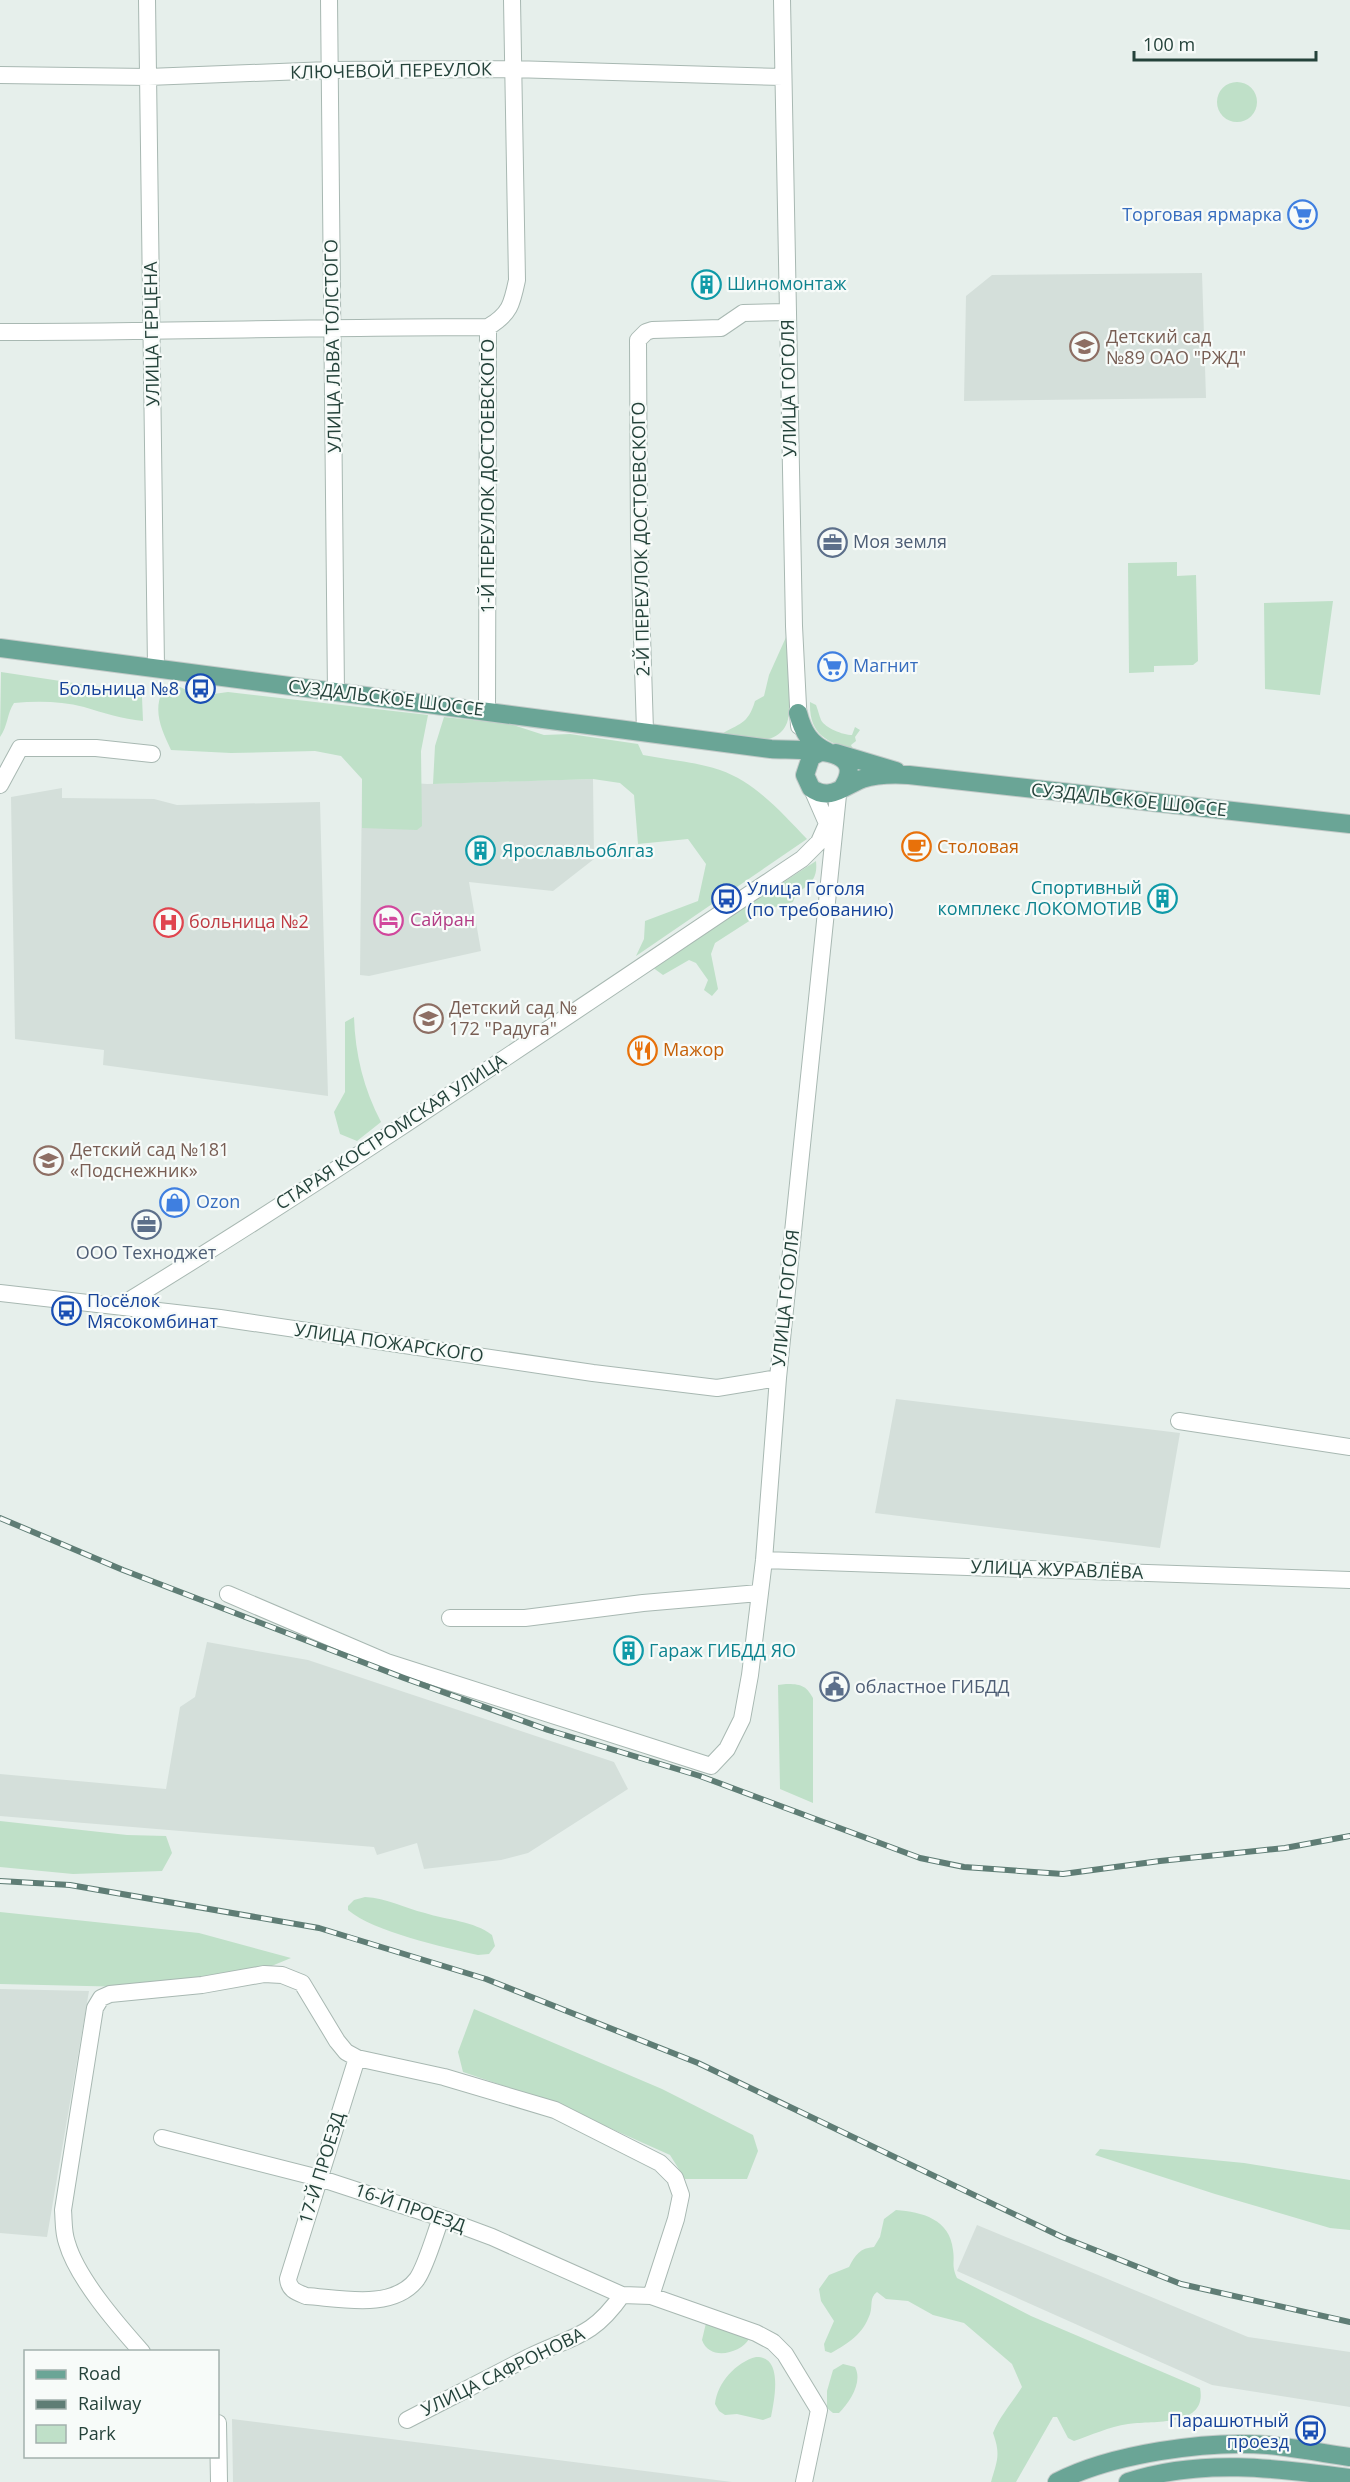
<svg xmlns="http://www.w3.org/2000/svg" width="1350" height="2482" font-family="'Open Sans',sans-serif">
<style>
.built{fill:#d4dfda}
.green{fill:#bfe0c8}
.lines{fill:none;stroke-linecap:round;stroke-linejoin:round}
.minor-casing{stroke:#a8b8b2;stroke-width:18}
.major-casing{stroke:#c2cac8;stroke-width:20}
.minor{stroke:#fff;stroke-width:16}
.major{stroke:#6aa596;stroke-width:18}
.rail-casing{stroke:#5f7d75;stroke-width:6}
.rail{stroke:#f7fbf9;stroke-width:4;stroke-dasharray:11;stroke-linecap:butt}
.labels{text-anchor:middle;stroke-width:4.5;stroke-linejoin:round;paint-order:stroke}
.street-label{font-size:18px;fill:#24423a;stroke:#f7fbf9}
.shop-label{font-size:18px;fill:#366cbe;stroke:#f7fbf9;text-anchor:start}
.culture-label{font-size:18px;fill:#0d838f;stroke:#f7fbf9;text-anchor:start}
.education-label{font-size:18px;fill:#785e54;stroke:#f7fbf9;text-anchor:start}
.service-label{font-size:18px;fill:#4e5e75;stroke:#f7fbf9;text-anchor:start}
.transit-label{font-size:18px;fill:#164399;stroke:#f7fbf9;text-anchor:end}
.food-label{font-size:18px;fill:#c56008;stroke:#f7fbf9;text-anchor:start}
.hotel-label{font-size:18px;fill:#b23c85;stroke:#f7fbf9;text-anchor:start}
.health-label{font-size:18px;fill:#be3a42;stroke:#f7fbf9;text-anchor:start}
</style>
<rect width="100%" height="100%" fill="#e6efeb"/>
<path class="built" d="M1202,273l4,125 -242,3 2,-105 26,-21z
M362,779l65,5 166,-5 1,80 -41,32 -84,-9 12,69 -112,25 -9,-1z
M62,788v10l92,1 23,6 143,-3 8,294 -225,-31 1,-15 -89,-11 -4,-242z
M896,1399l284,34 -20,115 -285,-35z
M207,1642l101,18 306,102 14,27 -100,64 -27,7 -77,9 -7,-26 -40,12 -3,-8 -374,-31v-42l166,15 14,-82 15,-10z
M0,1989l89,2 -42,246 -47,-4z
M977,2225l271,112 102,15v55l-138,-22 -255,-114z
M232,2419l500,63h-499z"/>
<path class="green" d="M1217 102a20 20 0 1 1 40 0a20 20 0 1 1-40 0Z
M1177,562v14l19,-1 2,86 -5,4 -39,1v6l-25,1 -1,-110z
M1333,601l-13,94 -55,-6 -1,-86z
M787,635c1,20 7,75 -1,90 -3,7 -11,13 -19,14 -14,2 -32,-2 -47,-4 19,-12 28,-10 35,-34l9,-5 5,-21z
M1,672l99,15 42,10 1,24c-21,-2 -39,-8 -59,-14 -23,-6 -47,-6 -70,-4 -7,10 -6,23 -14,34z
M180,687l19,9 29,-4 200,23 -7,36 1,75 -5,4 -55,-2v-49l-21,-23 -26,-5 -84,2 -60,-3c-9,-19 -18,-38 -9,-58z
M810,702l6,3c2,5 3,10 5,15 4,8 22,15 31,15l3,-8 5,3 -5,7 1,4 -5,4 3,6c-28,-10 -45,-16 -44,-49z
M444,717l66,7 34,11 26,-1 68,10 5,11c25,5 54,7 77,15 35,12 62,43 87,69l-171,117 8,-17 1,-18 53,-20 8,-37 -18,-25 -50,5 -4,-49 -14,-12 -27,-4 -160,5 2,-38z
M816,861c3,27 -17,23 -23,41l-25,7 -53,34 -4,11 7,35 -6,7 -8,-6 4,-10 -12,-17 -7,-3 -26,15 -11,-8z
M354,1017c1,37 10,73 27,105l-24,19 -17,-7 -6,-22 11,-20v-70z
M786,1684c14,0 20,1 27,14v105l-33,-14 -2,-104z
M0,1821l127,14 39,1 6,17 -10,18 -89,3 -73,-7z
M365,1897c22,1 39,11 60,16 22,7 49,8 67,22l3,11 -6,8 -11,1c-35,-8 -104,-23 -130,-45v-4l6,-6z
M0,1912l199,21 92,25 -75,31 -216,-5z
M474,2009l188,80 91,46 5,16 -11,28h-62l-15,-24 -116,-52 -91,-31 -5,-20z
M1100,2149l144,14 106,17v50l-20,-2 -115,-34 -120,-39z
M896,2210c26,2 54,9 57,40 2,13 -2,14 4,28l74,38 169,72c8,40 -49,32 -72,36 -19,3 -37,11 -54,17l-6,-3 -11,-21h-4l-37,65h-25c6,-21 10,-27 2,-49 7,-17 19,-30 29,-46l-10,-23 -48,-41 -31,-8 -25,-14 -22,-2 -9,-7c-8,6 -4,13 -7,22 -7,20 -21,29 -39,39l-6,-2 -1,-7 10,-23 -13,-20 -2,-12 10,-14 20,-8c6,-12 11,-19 25,-20l6,-10 4,-18z
M706,2323l43,16c-9,15 -40,22 -47,1z
M756,2357c28,-1 18,44 15,60l-8,3 -26,-6 -12,1 -6,-4 -4,-7c2,-21 21,-42 41,-47z
M843,2364l12,3c8,15 -5,35 -16,46h-6l-6,-5v-17l6,-21z"/>
<g class="lines">
<defs>
<path id="minor" d="M147,0l9,667
M329,0l7,693
M782,0l12,626 5,100
M0,75l148,2 181,-7 183,-1 271,8
M488,327c22,-13 24,-23 29,-47l-5,-280
M0,332c163,0 325,-5 488,-5
M487,711l1,-384
M645,731l-6,-192 -1,-199 8,-8 6,-2 69,-2 22,-15 45,-1
M0,785l20,-37h76l56,6
M812,789l17,39
M0,1293l220,25 373,55 124,15 61,-10
M120,1306c232,-142 456,-296 682,-447l17,-17 12,-27
M1179,1421l171,26
M764,1560l586,20
M228,1594l159,68 324,104 16,-17 15,-30 8,-44 14,-115 14,-182 60,-583
M450,1618h75l118,-15 116,-10
M357,2058l-69,221c1,11 8,13 18,17 33,2 87,15 111,-17 9,-13 18,-45 24,-61
M162,2138l157,40 122,40 51,19 130,58 29,1 105,37 17,9 12,12 34,56 -15,72
M142,2352c-25,-28 -65,-74 -75,-109 -4,-11 -3,-21 -4,-33l32,-202 6,-10 9,-4 92,-9 62,-11 18,1 20,8 35,58 9,11 11,6 87,19 111,33 105,53 15,15 6,17 -5,24 -25,77
M407,2420c40,-21 81,-42 122,-63 43,-21 63,-19 93,-62
M218,2423l1,59"/>
<path id="major" d="M0,648l771,101c22,2 99,-6 72,38
M798,713c5,19 12,31 30,39
M822,751l-11,6 -6,18 6,13c19,14 32,-2 51,-9 15,-5 31,-5 47,-4l441,49
M836,753l60,18
M1057,2482c54,-28 150,-42 211,-37 27,3 55,8 82,12
M1128,2482c72,-24 149,-14 222,-4"/>
</defs>
<use href="#minor" class="minor-casing"/>
<use href="#major" class="major-casing"/>
<use href="#minor" class="minor"/>
<use href="#major" class="major"/>
<defs>
<path id="rail" d="M0,1518l123,52 281,108 144,52 152,46 220,82 44,9 99,7 97,-13 125,-13 65,-12
M0,1881l70,4 249,43 167,51 212,84 364,174 119,47 169,38"/>
</defs>
<use href="#rail" class="rail-casing"/>
<use href="#rail" class="rail"/>
</g>
<defs>
<symbol id="supermarket-ring" viewBox="-11 -11 22 22"><circle r="9.5" fill="#f7fbf9" stroke="#3f7fe0" stroke-width="1.5"/><path d="M-6-5.5h2.5l.6 2H6L4.5 2H-2.5L-4.4-4H-6ZM-1.5 3.2a1.3 1.3 0 1 0 .1 0ZM3 3.2a1.3 1.3 0 1 0 .1 0Z" fill="#3f7fe0"/></symbol>
<symbol id="building-ring" viewBox="-11 -11 22 22"><circle r="9.5" fill="#f7fbf9" stroke="#0f9aa8" stroke-width="1.5"/><path d="M-4-6H4V6H1V3H-1V6H-4ZM-2.5-4.3h1.7v1.8h-1.7ZM.8-4.3h1.7v1.8H.8ZM-2.5-1h1.7V.8h-1.7ZM.8-1h1.7V.8H.8Z" fill="#0f9aa8"/></symbol>
<symbol id="school-ring" viewBox="-11 -11 22 22"><circle r="9.5" fill="#f7fbf9" stroke="#8d6e63" stroke-width="1.5"/><path d="M0-5L7-2L0 1L-7-2ZM-4 1L0 2.5L4 1V4Q0 6-4 4Z" fill="#8d6e63"/></symbol>
<symbol id="office-ring" viewBox="-11 -11 22 22"><circle r="9.5" fill="#f7fbf9" stroke="#5c6f8a" stroke-width="1.5"/><path d="M-6-3h4V-5.5h4V-3h4V5H-6ZM-1-4.5V-3h2v-1.5ZM-6 0V1H6V0Z" fill="#5c6f8a"/></symbol>
<symbol id="bus-ring" viewBox="-11 -11 22 22"><circle r="9.5" fill="#f7fbf9" stroke="#1a4fb4" stroke-width="1.5"/><path d="M-5-6H5V4H4V6H2V4H-2V6H-4V4H-5ZM-3.5-4V0h7V-4ZM-3.5 1.2v1.5H-2V1.2ZM2 1.2v1.5H3.5V1.2Z" fill="#1a4fb4"/></symbol>
<symbol id="cafe-ring" viewBox="-11 -11 22 22"><circle r="9.5" fill="#f7fbf9" stroke="#e8710a" stroke-width="1.5"/><path d="M-5.5-4.5H6V0H3Q3 3.5 0 3.5H-2.5Q-5.5 3.5-5.5 0ZM3-3.2v2h1.7v-2ZM-6 4.5H4V6H-6Z" fill="#e8710a"/></symbol>
<symbol id="hotel-ring" viewBox="-11 -11 22 22"><circle r="9.5" fill="#f7fbf9" stroke="#d1479c" stroke-width="1.5"/><path d="M-6-4.5h1.5V1H6V5H4.5V3h-9V5H-6ZM-4 0a1.8 1.8 0 1 1 3.6 0ZM.5 0V-2.5h3Q6-2.5 6 0Z" fill="#d1479c"/></symbol>
<symbol id="hospital-ring" viewBox="-11 -11 22 22"><circle r="9.5" fill="#f7fbf9" stroke="#e0444e" stroke-width="1.5"/><path d="M-5-5h3v3.5h4V-5h3V5h-3V1.5h-4V5h-3Z" fill="#e0444e"/></symbol>
<symbol id="restaurant-ring" viewBox="-11 -11 22 22"><circle r="9.5" fill="#f7fbf9" stroke="#e8710a" stroke-width="1.5"/><path d="M-5-6h1v4h1v-4h1v4h1v-4h1v5L-1.5 .5V6h-2V.5L-5-1ZM5-6V6H3V1.5H1.5Q1.5-4 5-6Z" fill="#e8710a"/></symbol>
<symbol id="shop-ring" viewBox="-11 -11 22 22"><circle r="9.5" fill="#f7fbf9" stroke="#3f7fe0" stroke-width="1.5"/><path d="M-5-2.5h2.3a2.7 3.5 0 0 1 5.4 0H5L5.5 6h-11ZM-1.5-2.5h3a1.5 2.3 0 0 0-3 0Z" fill="#3f7fe0"/></symbol>
<symbol id="civic-ring" viewBox="-11 -11 22 22"><circle r="9.5" fill="#f7fbf9" stroke="#5c6f8a" stroke-width="1.5"/><path d="M-.6-6.5H3V-4.5H.6V-3L4-1V1h2V6H-6V1h2V-1L-.6-3ZM-1.2 2.5V6h2.4V2.5Z" fill="#5c6f8a"/></symbol>
</defs>
<g fill-rule="evenodd">
<use href="#supermarket-ring" x="1286" y="198" width="33" height="33"/>
<use href="#building-ring" x="690" y="268" width="33" height="33"/>
<use href="#school-ring" x="1068" y="330" width="33" height="33"/>
<use href="#office-ring" x="816" y="526" width="33" height="33"/>
<use href="#supermarket-ring" x="816" y="650" width="33" height="33"/>
<use href="#bus-ring" x="184" y="672" width="33" height="33"/>
<use href="#cafe-ring" x="900" y="830" width="33" height="33"/>
<use href="#building-ring" x="464" y="834" width="33" height="33"/>
<use href="#building-ring" x="1146" y="882" width="33" height="33"/>
<use href="#bus-ring" x="710" y="882" width="33" height="33"/>
<use href="#hotel-ring" x="372" y="904" width="33" height="33"/>
<use href="#hospital-ring" x="152" y="906" width="33" height="33"/>
<use href="#school-ring" x="412" y="1002" width="33" height="33"/>
<use href="#restaurant-ring" x="626" y="1034" width="33" height="33"/>
<use href="#school-ring" x="32" y="1144" width="33" height="33"/>
<use href="#shop-ring" x="158" y="1186" width="33" height="33"/>
<use href="#office-ring" x="130" y="1208" width="33" height="33"/>
<use href="#bus-ring" x="50" y="1294" width="33" height="33"/>
<use href="#building-ring" x="612" y="1634" width="33" height="33"/>
<use href="#civic-ring" x="818" y="1670" width="33" height="33"/>
<use href="#bus-ring" x="1294" y="2414" width="33" height="33"/>
</g>
<g class="labels">
<g class="street-label">
<text transform="translate(391 71) rotate(-1)" y="6">КЛЮЧЕВОЙ ПЕРЕУЛОК</text>
<text transform="translate(152 334) rotate(-91)" y="6">УЛИЦА ГЕРЦЕНА</text>
<text transform="translate(333 346) rotate(-91)" y="6">УЛИЦА ЛЬВА ТОЛСТОГО</text>
<text transform="translate(789 388) rotate(-91)" y="6">УЛИЦА ГОГОЛЯ</text>
<text transform="translate(488 476) rotate(-90)" y="6">1-Й ПЕРЕУЛОК ДОСТОЕВСКОГО</text>
<text transform="translate(641 539) rotate(-91)" y="6">2-Й ПЕРЕУЛОК ДОСТОЕВСКОГО</text>
<text transform="translate(386 698) rotate(7)" y="6">СУЗДАЛЬСКОЕ ШОССЕ</text>
<text transform="translate(1129 800) rotate(6)" y="6">СУЗДАЛЬСКОЕ ШОССЕ</text>
<text transform="translate(391 1132) rotate(-33)" y="6">СТАРАЯ КОСТРОМСКАЯ УЛИЦА</text>
<text transform="translate(786 1298) rotate(-84)" y="6">УЛИЦА ГОГОЛЯ</text>
<text transform="translate(389 1343) rotate(8)" y="6">УЛИЦА ПОЖАРСКОГО</text>
<text transform="translate(1057 1570) rotate(2)" y="6">УЛИЦА ЖУРАВЛЁВА</text>
<text transform="translate(322 2168) rotate(-73)" y="6">17-Й ПРОЕЗД</text>
<text transform="translate(410 2208) rotate(19)" y="6">16-Й ПРОЕЗД</text>
<text transform="translate(503 2372) rotate(-26)" y="6">УЛИЦА САФРОНОВА</text>
</g>
<g class="shop-label">
<text x="1282" y="221" text-anchor="end">Торговая ярмарка</text>
<text x="853" y="672">Магнит</text>
<text x="196" y="1208">Ozon</text>
</g>
<g class="culture-label">
<text x="727" y="290">Шиномонтаж</text>
<text x="502" y="857">Ярославльоблгаз</text>
<text x="1142" y="894" text-anchor="end">Спортивный<tspan x="1142" dy="21">комплекс ЛОКОМОТИВ</tspan></text>
<text x="649" y="1657">Гараж ГИБДД ЯО</text>
</g>
<g class="education-label">
<text x="1106" y="343">Детский сад<tspan x="1106" dy="21">№89 ОАО "РЖД"</tspan></text>
<text x="449" y="1014">Детский сад №<tspan x="449" dy="21">172 "Радуга"</tspan></text>
<text x="70" y="1156">Детский сад №181<tspan x="70" dy="21">«Подснежник»</tspan></text>
</g>
<g class="service-label">
<text x="853" y="548">Моя земля</text>
<text x="146" y="1259" text-anchor="middle">ООО Техноджет</text>
<text x="855" y="1693">областное ГИБДД</text>
</g>
<g class="transit-label">
<text x="179" y="695">Больница №8</text>
<text x="747" y="895" text-anchor="start">Улица Гоголя<tspan x="747" dy="21">(по требованию)</tspan></text>
<text x="87" y="1307" text-anchor="start">Посёлок<tspan x="87" dy="21">Мясокомбинат</tspan></text>
<text x="1289" y="2427">Парашютный<tspan x="1289" dy="21">проезд</tspan></text>
</g>
<g class="food-label">
<text x="937" y="853">Столовая</text>
<text x="663" y="1056">Мажор</text>
</g>
<g class="hotel-label">
<text x="410" y="926">Сайран</text>
</g>
<g class="health-label">
<text x="189" y="928">больница №2</text>
</g>
</g>
<rect x="24" y="2350" width="195" height="108" fill="#f7fbf9" stroke="#a3b1ad" stroke-width="1.5"/>
<rect x="36" y="2370" width="30" height="9" fill="#6aa596" stroke="#a3b1ad" stroke-width="1.5"/>
<text x="78" y="2380" font-size="18" fill="#24423a">Road</text>
<rect x="36" y="2400" width="30" height="9" fill="#5f7d75" stroke="#a3b1ad" stroke-width="1.5"/>
<text x="78" y="2410" font-size="18" fill="#24423a">Railway</text>
<rect x="36" y="2425" width="30" height="18" fill="#bfe0c8" stroke="#a3b1ad" stroke-width="1.5"/>
<text x="78" y="2440" font-size="18" fill="#24423a">Park</text>
<path d="M1134 51v9h182v-9" fill="none" stroke="#24423a" stroke-width="3"/>
<text x="1143" y="51" font-size="18" fill="#24423a" stroke="#f7fbf9" stroke-width="4.5" paint-order="stroke">100 m</text>
</svg>
